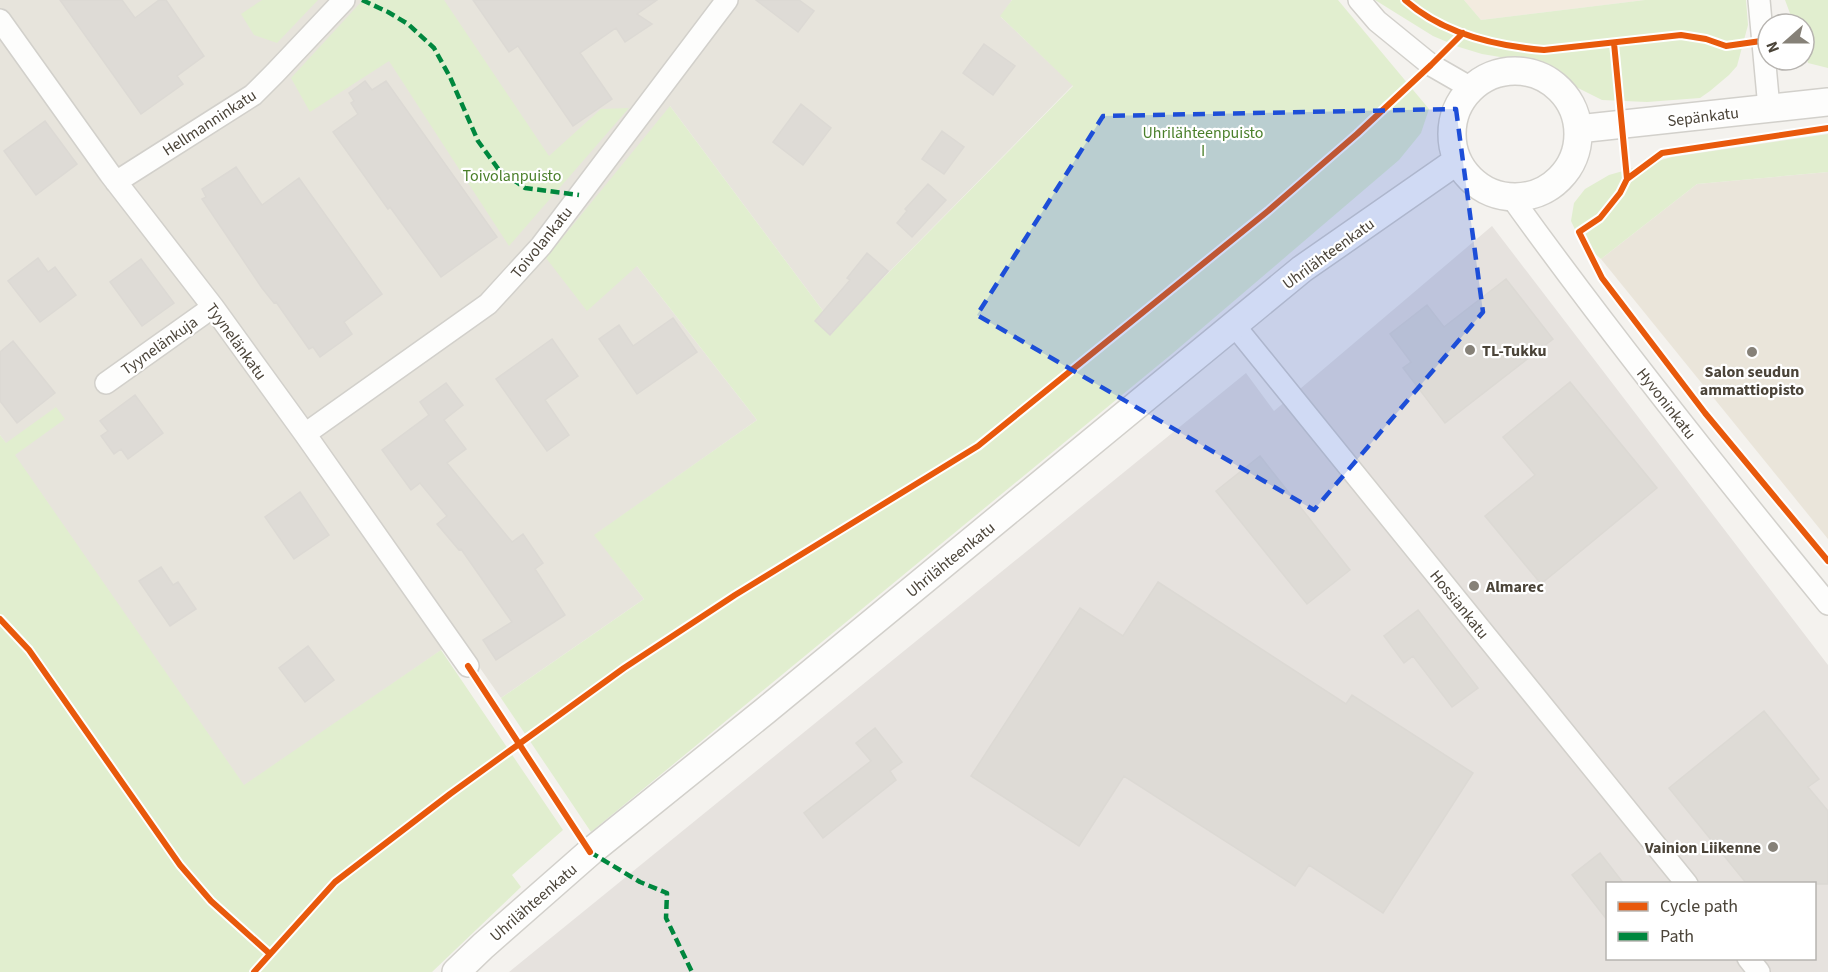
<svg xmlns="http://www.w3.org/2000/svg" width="1828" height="972" font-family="'Source Sans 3',sans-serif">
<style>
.residential{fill:#e7e4dc}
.commercial{fill:#f3ebdf}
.industrial{fill:#e6e2de;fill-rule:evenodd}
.education{fill:#eae5da}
.green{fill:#e1eecf}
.building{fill:#dedbd6;stroke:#dcd9d4;stroke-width:1.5}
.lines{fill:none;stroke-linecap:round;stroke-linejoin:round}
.minor-casing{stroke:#d2d0cb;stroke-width:24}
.tertiary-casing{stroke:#d2d0cb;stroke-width:30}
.minor{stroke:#fdfdfc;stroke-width:21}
.tertiary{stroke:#fdfdfc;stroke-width:27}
.quiet{stroke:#00873e;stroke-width:4.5;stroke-dasharray:9 4.5;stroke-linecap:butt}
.cycleway-casing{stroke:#fff;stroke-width:10}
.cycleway{stroke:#e8590c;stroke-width:6}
.marked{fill:#1d4ed8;fill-opacity:0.2;stroke:#1d4ed8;stroke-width:4.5;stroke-dasharray:12 8;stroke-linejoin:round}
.poi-dot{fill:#868178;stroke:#fff;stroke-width:2}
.labels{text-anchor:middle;stroke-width:4.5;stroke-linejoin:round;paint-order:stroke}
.street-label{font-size:16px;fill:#4b4439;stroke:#fff}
.park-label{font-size:16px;fill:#4a7f2a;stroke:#fff}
.poi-label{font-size:16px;font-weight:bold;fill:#4b4439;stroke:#fff;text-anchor:start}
</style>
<rect width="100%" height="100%" fill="#f4f2ee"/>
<path class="residential" d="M0,0h1012l-11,17 72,68 -238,242 -165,-221 -33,160 120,154 -162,115 49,64 -143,99 -42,-60 -215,148 -244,-351z"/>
<path class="commercial" d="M1464,0h181l-164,20z"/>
<path class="industrial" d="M1492,226l336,439v307h-1319l737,-599 28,38zM1608,884h206v74h-206z"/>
<path class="education" d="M1828,172v367l-227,-280 96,-75z"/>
<path class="green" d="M262,0h56l-41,43 -23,-8 -13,-21z
M363,0h81l105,156 52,-47 28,-1 -120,138 -120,-185 -79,51 -19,-34z
M1012,0h326l91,109 -8,24 -22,27 -226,193 -582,479 -90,-134 143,-99 -50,-64 163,-115 -120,-154 -50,45 -41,-53 124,-152 165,221 238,-241 -73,-70z
M1375,0h89l17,20 164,-20h101l2,25 -11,41 -8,9 -19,16 -10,7 -53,4 -45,-2 -40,-20 -26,-17 -54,-9 -23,-7 -26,-11z
M1785,0h43v68l-20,-5 -4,-12v-27h-10z
M1828,134v38l-131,12 -96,75 -21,-19 -9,-19 3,-18 11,-14 24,-14 63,-18z
M56,407l9,12 -50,36 229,330 197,-135 122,180 -51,45 9,12 -89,85h-432v-537l6,8z"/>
<path class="building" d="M60,0h62l13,18 24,-18h7l38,56 -27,20 6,8 -42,30z
M473,0h184l-20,14 15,10 -27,18 -9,-14 -36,25 32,46 -39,27 -55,-80 -9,6z
M756,0h43l15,11 -16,21z
M984,44l31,22 -22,29 -30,-22z
M365,81l7,9 14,-9 111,156 -56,40 -51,-70 -2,2 -55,-77 25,-18 -7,-11 3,-2 -5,-8z
M801,104l30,24 -28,37 -30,-23z
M45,121l32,43 -41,31 -32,-44z
M942,131l22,16 -20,27 -22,-15z
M236,167l26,38 37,-27 83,116 -38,28 8,12 -32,23 -7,-10 -4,2 -33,-47 -2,1 -12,-15 -60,-89 4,-2 -4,-8z
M928,184l18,16 -34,37 -15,-14 10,-12 -2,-2z
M867,253l21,18 -58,64 -15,-14 35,-41 -3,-2z
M38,258l10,14 7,-5 21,28 -36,27 -32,-41z
M141,259l33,44 -32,23 -32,-44z
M1506,279l47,60 -108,84 -42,-55 8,-6 -21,-28 37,-29 17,22z
M673,318l24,34 -60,42 -38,-55 20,-14 14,21z
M552,339l26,37 -33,24 24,35 -22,16 -51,-72z
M13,341l42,52 -38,30 -17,-22v-49z
M1570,382l87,106 -116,96 -56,-68 50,-41 -32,-38z
M446,383l17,22 -19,15 22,29 -19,14 65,79 11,-8 20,29 -8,6 30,46 -69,45 -13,-20 29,-18 -51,-73 -2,1 -22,-26 10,-8 -27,-33 -9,7 -29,-40 47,-35 -9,-13z
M135,395l28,38 -35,26 -7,-10 -7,5 -13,-18 7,-5 -8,-10z
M1260,456l90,114 -43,34 -91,-113z
M300,492l29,43 -35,24 -29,-42z
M161,567l12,18 5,-3 18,27 -26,17 -31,-45z
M1158,582l188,122 6,-9 121,78 -90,140 -74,-48 -14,21 -171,-110 -45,70 -108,-70 109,-168 43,28z
M1418,610l60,78 -26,19 -39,-51 -9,7 -20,-27z
M308,646l26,34 -29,22 -26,-34z
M1764,711l55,68 -11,8 20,24v73h-81l-78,-96z
M875,728l27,34 -12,9 6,9 -73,58 -19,-25 67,-52 -15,-18z
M1600,853l24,31h-16v37l-36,-46z"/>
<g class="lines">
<defs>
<path id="minor" d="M1359,0l18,21 54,44 40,23
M1759,0l10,108
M0,20l110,154 103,133 92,127 163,232
M116,182l137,-87 22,-22 69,-73
M1512,198c100,139 207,273 316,406
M1234,325l453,559
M106,383l107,-76
M305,434l183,-130 53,-58 186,-246
M1748,958l11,14"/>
<path id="tertiary" d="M1452 134a63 63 0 1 1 126 0a63 63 0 1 1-126 0Z
M1578,129l250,-27
M456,972l27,-26 107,-94 175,-141 537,-442 155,-108"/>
</defs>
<use href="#minor" class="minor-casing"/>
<use href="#tertiary" class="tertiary-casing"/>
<use href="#minor" class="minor"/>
<use href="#tertiary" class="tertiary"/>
<path class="quiet" d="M362,0l26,12 20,12 26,24 16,29 28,64 21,29 26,18 54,7
M590,852l50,30 27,11 -1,25 26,54"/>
<defs>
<path id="cycleway" d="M1405,0c38,34 90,46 139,50l137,-15 25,4 20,7 42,-6
M1614,43l13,136
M1828,128l-166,25 -35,26 -7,14 -20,25 -21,14 23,46 103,135 123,148
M0,619l29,31 151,215 31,36 59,53
M468,666l122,186
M254,972l81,-90 115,-88 174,-126 111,-73 243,-149 290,-235 89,-77 74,-69 32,-32"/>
</defs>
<use href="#cycleway" class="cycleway-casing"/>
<use href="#cycleway" class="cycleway"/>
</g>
<path class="marked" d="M1456,109l27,203 -169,198 -337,-195 126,-199z"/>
<g class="poi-dot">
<circle cx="1470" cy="350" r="6"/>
<circle cx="1752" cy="352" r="6"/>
<circle cx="1474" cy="586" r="6"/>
<circle cx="1773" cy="847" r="6"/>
</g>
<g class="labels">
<g class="street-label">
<text transform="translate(1703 116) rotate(-7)" y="6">Sepänkatu</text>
<text transform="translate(209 122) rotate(-33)" y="6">Hellmanninkatu</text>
<text transform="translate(541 242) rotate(-51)" y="6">Toivolankatu</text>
<text transform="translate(1328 253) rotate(-36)" y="6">Uhrilähteenkatu</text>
<text transform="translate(237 341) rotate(54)" y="6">Tyynelänkatu</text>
<text transform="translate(159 345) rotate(-35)" y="6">Tyynelänkuja</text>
<text transform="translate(1667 403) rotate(52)" y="6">Hyvoninkatu</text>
<text transform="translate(950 559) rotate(-39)" y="6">Uhrilähteenkatu</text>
<text transform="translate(1460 604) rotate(51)" y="6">Hossiankatu</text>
<text transform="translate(533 902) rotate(-41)" y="6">Uhrilähteenkatu</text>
</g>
<g class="park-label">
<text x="1203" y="138">Uhrilähteenpuisto<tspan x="1203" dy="18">I</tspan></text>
<text x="512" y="181">Toivolanpuisto</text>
</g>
<g class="poi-label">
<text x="1482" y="356">TL-Tukku</text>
<text x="1752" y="377" text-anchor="middle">Salon seudun<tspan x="1752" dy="18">ammattiopisto</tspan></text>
<text x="1486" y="592">Almarec</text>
<text x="1761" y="853" text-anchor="end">Vainion Liikenne</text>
</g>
</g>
<rect x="1606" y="882" width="210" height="78" fill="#ffffff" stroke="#b7b4b0" stroke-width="1.5"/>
<rect x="1618" y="902" width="30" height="9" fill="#e8590c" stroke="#b7b4b0" stroke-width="1.5"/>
<text x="1660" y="912" font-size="18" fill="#4b4439">Cycle path</text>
<rect x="1618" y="932" width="30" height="9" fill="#00873e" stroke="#b7b4b0" stroke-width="1.5"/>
<text x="1660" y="942" font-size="18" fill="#4b4439">Path</text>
<g transform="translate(1786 42) rotate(249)"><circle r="28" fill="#ffffff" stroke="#b7b4b0" stroke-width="1.5"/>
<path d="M0-4.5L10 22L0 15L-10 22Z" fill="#868178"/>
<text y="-9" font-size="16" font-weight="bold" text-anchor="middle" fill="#4b4439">N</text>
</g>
</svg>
